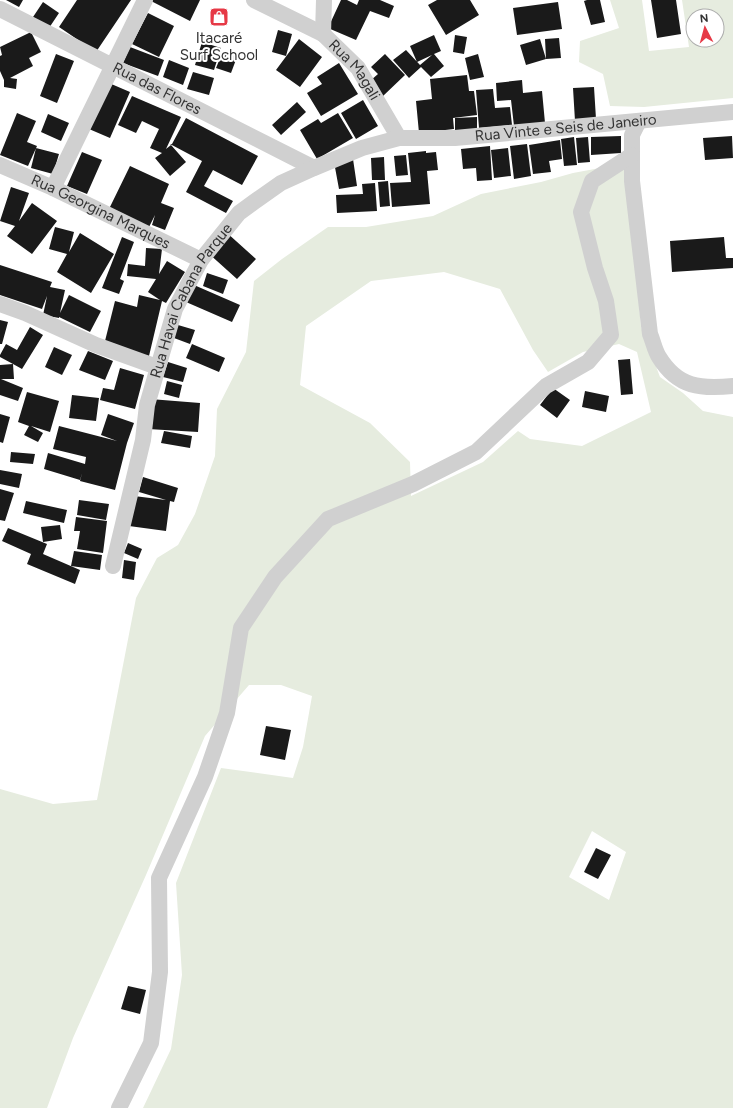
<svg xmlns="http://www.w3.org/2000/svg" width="733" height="1108" font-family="Figtree,sans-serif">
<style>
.green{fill:#e6ecdf;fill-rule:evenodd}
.building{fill:#1a1a1a}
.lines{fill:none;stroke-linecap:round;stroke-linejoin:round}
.street{stroke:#d0d0d0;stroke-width:16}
.labels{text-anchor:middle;stroke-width:4;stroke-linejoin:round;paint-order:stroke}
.poi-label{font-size:15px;fill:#333;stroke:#fff}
.street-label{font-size:15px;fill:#333;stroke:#fff}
</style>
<rect width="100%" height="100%" fill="#fff"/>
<path class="green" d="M610,0h32l7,51 40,-4 -7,-47h51v98l-89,9 -34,-1 -7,-32 -24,-12 1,-21 39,-13zM693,16h24v24h-24z
M627,163l14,164 19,50 23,16 20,18 30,6v691h-590l28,-59 11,-74 -6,-92 45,-115 72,10 10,-31 9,-51 -31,-11h-32l-44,51 -59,139 -73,163 -26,70h-47v-319l53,15 44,-4 39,-202 21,-40 21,-13 17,-31 20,-58 2,-47 29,-57 8,-71 28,-22 46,-32h38l67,-11 48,-22 60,-12 32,-9zM444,272l56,17 33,61 15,22 35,-20 36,-8 18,8 14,60 -69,34 -52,-7 -12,-8 -35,31 -72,34 -1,-34 -40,-39 -70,-38 6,-59 65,-45zM592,831l34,21 -17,48 -40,-23z"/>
<path class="building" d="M6,0h17l-4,7z
M77,0h54l-35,52 -37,-25z
M152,0h48l-10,21 -39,-20z
M341,0h6l10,5 2,-5h21l14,6 -5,12 -19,-7 -14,29 -28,-12z
M437,0h33l9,15 -33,20 -18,-30z
M587,0h13l5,22 -14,3 -7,-24z
M651,0h25l5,34 -24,4z
M43,2l16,11 -10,15 -16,-11z
M558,2l4,27 -45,6 -4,-27z
M148,13l26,13 -15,31 -27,-13z
M278,30l14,4 -6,22 -14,-4z
M31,32l10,20 -12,6 4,8 -23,12 7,1 -1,10 -12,-2v-7l-4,-9v-15l2,-1 -2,-8z
M434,35l7,16 -7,3 10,12 -13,11 -10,-10 -12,11 -16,-18 13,-10 14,15 12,-10 -15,7 -7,-16z
M455,35l12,2 -3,17 -11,-2z
M559,38l2,20 -15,1 -1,-20z
M299,39l23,18 -22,30 -24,-17z
M540,39l6,20 -20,6 -6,-20z
M202,42l19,6 -7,22 -19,-5z
M130,47l34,13 -6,16 -35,-13z
M223,51l14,6 -6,16 -15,-5z
M56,54l18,7 -17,42 -17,-7z
M385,54l20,21 -22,21 -13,-15 8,-7 -7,-7z
M478,54l6,23 -14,3 -5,-22z
M169,60l20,8 -6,17 -20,-8z
M339,63l19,31 -37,22 -14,-23 15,-9 -5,-7z
M193,72l21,6 -5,17 -22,-6z
M467,75l2,16h5l3,24 -24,3 1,11 -35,4 -3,-32 16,-2 -2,-20z
M522,80l1,13 19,-2 3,32 -31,3 -3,-26 -14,1 -1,-18z
M109,83l21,9 -20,46 -21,-9z
M594,87l2,32 -21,2 -2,-33z
M493,89l2,19 15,-1 2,18 -33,3 -3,-38z
M132,96l49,21 -15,32 5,-4 15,17 -16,14 -15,-18 7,-5 -12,-5 9,-19 -17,-8 -6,12 -18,-8z
M363,100l15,26 -22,13 -15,-26z
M297,102l9,10 -25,23 -9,-10z
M17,113l19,8 -9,21 10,4 -9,20 -28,-11z
M338,113l15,25 -36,21 -17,-29 18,-11 3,4z
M48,114l21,9 -8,18 -20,-9z
M477,117v13l-22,1v-13z
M186,118l72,38 -16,29 -29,-15 -9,16 29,15 -7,12 -40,-21 16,-31 -32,-17h2z
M621,136v17l-30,2v-18z
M732,136l1,22 -28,2 -2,-22z
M574,137l3,28 -13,1 -3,-27z
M588,137l2,25 -12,1 -2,-25z
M560,140l2,19 -13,2 2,11 -18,2 -4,-29z
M527,144l4,32 -17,3 -4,-33z
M490,146l2,34 -15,1 -1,-13 -13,1 -2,-20z
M36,148l23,6 -6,20 -22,-6z
M508,148l3,28 -17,2 -3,-28z
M426,151v2l10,-1 2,18 -11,1 3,33 -38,3 -2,-24 21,-1 -3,-29z
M82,152l20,8 -15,34 -20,-8z
M406,155l2,20 -12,1 -2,-20z
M384,157l1,23h-13l-1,-22z
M353,159l4,27 -18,3 -5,-27z
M130,166l39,18 -8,19 13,5 -9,22 -13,-5 3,-10 -6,12 -40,-18z
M388,181l2,25 -10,1 -2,-25z
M375,183l2,28 -40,2 -1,-18 27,-1 -1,-10z
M11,187l18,6 -10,28 13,-18 25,18 -25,33 -25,-18 8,-10 -15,-5z
M55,227l19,5 -5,20 11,-19 34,21 -23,39 -34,-21 10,-18 -18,-5z
M226,232l30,27 -19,20 -30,-27z
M122,237l12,5 -14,37 4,2 -5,13 -17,-6z
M724,237l2,21h7v10l-61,4 -2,-31z
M146,248l16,1 -3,25 8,-13 18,11 -19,31 -4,-2 -13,55 -45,-11 11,-44 22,6 2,-12 21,5 -12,-8 8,-13 -29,-3 1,-12 17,2z
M0,265l52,17 -2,5 15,3 -5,23 9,-18 32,16 -11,21 -31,-15v1l-16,-3 4,-19 -5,13 -42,-14z
M207,273l21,7 -5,14 -20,-8z
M194,285l46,20 -8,17 -46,-20z
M0,320l8,2 -6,22h-2z
M178,325l17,5 -5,14 -16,-6z
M30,327l13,8 -21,34 -9,-5 1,15h-13l22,9 -5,13 -18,-6v-30l13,-1 -13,-7v-2l6,-11 11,6z
M192,344l33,14 -6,14 -33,-14z
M54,347l18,8 -10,20 -17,-8z
M88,351l25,10 -8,19 -26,-10z
M630,359l3,35 -12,1 -3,-35z
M168,362l19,6 -4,14 -20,-5z
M120,368l24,7 -9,34 -35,-9 3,-12 11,2z
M167,381l15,4 -3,13 -15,-4z
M553,388l17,12 -13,18 -17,-13z
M585,391l24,5 -3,16 -24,-5z
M27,392l32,9 -9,31 -19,-6 12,7 -5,9 -14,-7 5,-9 -11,-4z
M72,395l27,3 -3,23 -27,-3z
M150,399l50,4 -2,29 -50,-3z
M0,414l10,3 -7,26 -3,-1z
M108,414l26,9 -7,20 -12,47 -35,-9 2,-8 -2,7 -36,-11 4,-16 37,11 1,-7 -33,-8 6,-23 58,15 -16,-6z
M164,431l28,5 -2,12 -29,-5z
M11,452l24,2 -2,10 -23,-2z
M0,470l22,4 -3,14 -19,-4z
M143,477l35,11 -4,14 -4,-1 -4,30 -37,-5 5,-30 32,4 -27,-8z
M0,489l14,4 -9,28 -5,-1z
M79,500l30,4 -3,16 -29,-5z
M26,501l41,9 -3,13 -41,-10z
M76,517l31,4 -4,32 -26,-4 3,-18h-6z
M60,525l2,14 -19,3 -2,-15z
M8,528l39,16 -4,10 37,16 -5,14 -48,-20 4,-10 -29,-13z
M128,543l14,6 -4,10 -14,-6z
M74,551l28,4 -2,15 -29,-4z
M124,560l12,2 -2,18 -12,-2z
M266,726l25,4 -6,30 -25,-5z
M596,848l15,7 -13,24 -14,-7z
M128,986l18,4 -6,24 -19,-5z"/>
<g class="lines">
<g class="street">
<path d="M254,0l69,34"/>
<path id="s1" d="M324,0l-1,34 35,34 41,70"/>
<path id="s2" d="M0,9l314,159"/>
<path d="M639,121l-7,14v46l18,153c3,7 5,17 9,23 19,31 42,32 74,29"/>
<path id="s3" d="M0,165l53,23 148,72"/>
<path d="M53,188l92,-188"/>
<path d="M0,304l25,9 71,32 61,22"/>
<path id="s4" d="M113,566l30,-126 4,-35 28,-96 26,-49 38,-47 15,-11 27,-19 33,-15 48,-20 37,-10h56l278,-26"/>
<path d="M119,1108l32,-65 9,-71 -1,-94 46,-101 22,-64 14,-85 34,-51 53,-58 85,-35 63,-32 70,-66 42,-24 23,-27 -5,-34 -11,-33 -14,-56 11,-31 40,-26"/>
</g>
</g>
<defs>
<symbol id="shop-square" viewBox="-11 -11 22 22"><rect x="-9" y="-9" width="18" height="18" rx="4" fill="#e63946" stroke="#fff"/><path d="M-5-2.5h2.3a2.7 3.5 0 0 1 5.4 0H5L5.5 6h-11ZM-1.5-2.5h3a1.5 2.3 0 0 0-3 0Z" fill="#fff"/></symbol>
</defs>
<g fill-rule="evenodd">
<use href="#shop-square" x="208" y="6" width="22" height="22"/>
</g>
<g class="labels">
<g class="poi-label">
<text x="219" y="43">Itacaré<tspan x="219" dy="17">Surf School</tspan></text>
</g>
<g class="street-label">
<text dy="5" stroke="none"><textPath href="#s1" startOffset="82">Rua Magali</textPath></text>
<text dy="5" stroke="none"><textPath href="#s2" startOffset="176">Rua das Flores</textPath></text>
<text dy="5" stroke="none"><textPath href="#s4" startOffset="726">Rua Vinte e Seis de Janeiro</textPath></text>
<text dy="5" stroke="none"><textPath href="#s3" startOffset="111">Rua Georgina Marques</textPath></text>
<text dy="5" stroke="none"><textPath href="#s4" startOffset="279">Rua Havai Cabana Parque</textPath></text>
</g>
</g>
<g transform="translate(705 28) rotate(354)"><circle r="19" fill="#ffffff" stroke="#adadad"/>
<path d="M0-3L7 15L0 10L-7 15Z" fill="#e63946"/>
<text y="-6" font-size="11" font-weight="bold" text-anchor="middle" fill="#333333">N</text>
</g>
</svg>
